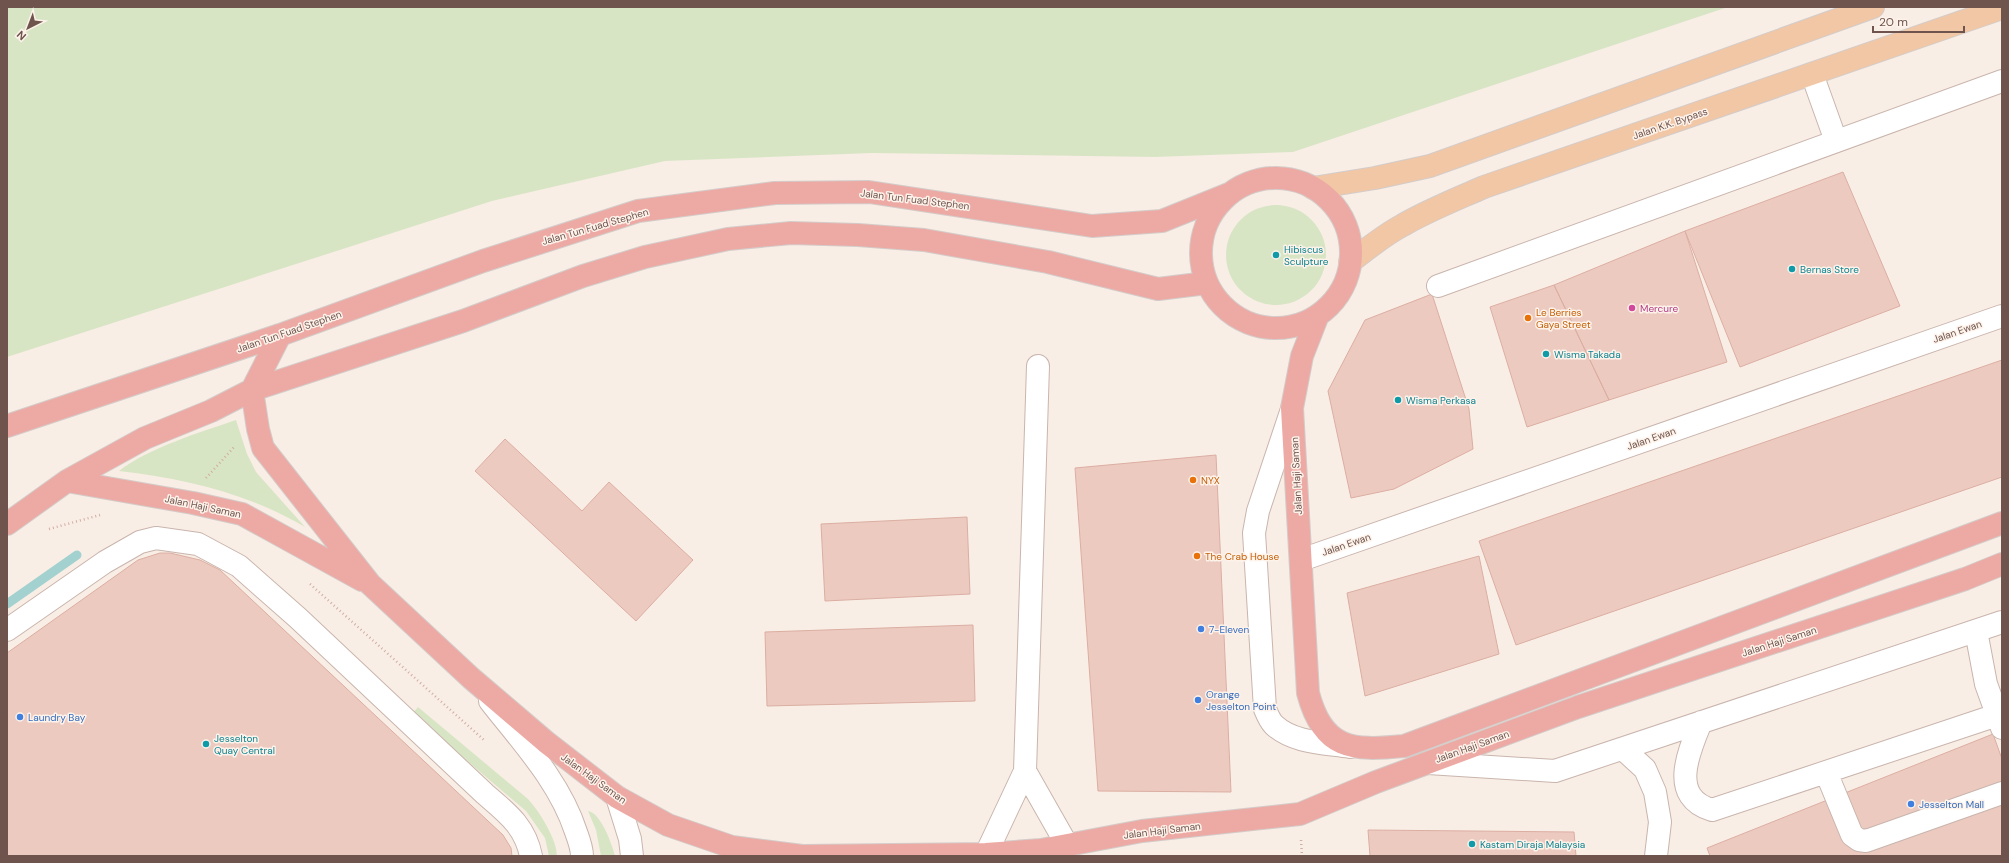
<svg xmlns="http://www.w3.org/2000/svg" width="2009" height="863" font-family="'DM Sans',sans-serif">
<style>
.green{fill:#d8e5c5}
.lines{fill:none;stroke-linecap:round;stroke-linejoin:round}
.stream{stroke:#a3d1d0;stroke-width:9}
.building{fill:#eccac0;stroke:#dcaea2}
.minor-casing{stroke:#c9b5ad;stroke-width:24}
.major-casing{stroke:#d4ccca;stroke-width:24}
.highway-casing{stroke:#d4ccca;stroke-width:24}
.path{stroke:#d0ada3;stroke-width:2.5;stroke-dasharray:1 3;stroke-linecap:butt}
.minor{stroke:#fff;stroke-width:22}
.major{stroke:#f1c7a5;stroke-width:22}
.highway{stroke:#eda9a3;stroke-width:22}
.culture-dot{fill:#0f9aa8;stroke:#fdf3eb;stroke-width:1.5}
.hotel-dot{fill:#d1479c;stroke:#fdf3eb;stroke-width:1.5}
.food-dot{fill:#e8710a;stroke:#fdf3eb;stroke-width:1.5}
.shop-dot{fill:#3f7fe0;stroke:#fdf3eb;stroke-width:1.5}
.labels{text-anchor:middle;stroke-width:3;stroke-linejoin:round;paint-order:stroke}
.street-label{font-size:10px;fill:#6f544d;stroke:#fdf3eb}
.culture-label{font-size:10px;fill:#0d838f;stroke:#fdf3eb;text-anchor:start}
.hotel-label{font-size:10px;fill:#b23c85;stroke:#fdf3eb;text-anchor:start}
.food-label{font-size:10px;fill:#c56008;stroke:#fdf3eb;text-anchor:start}
.shop-label{font-size:10px;fill:#366cbe;stroke:#fdf3eb;text-anchor:start}
</style>
<rect width="100%" height="100%" fill="#f9eee5"/>
<path class="green" d="M7,7h1721l-435,145 -138,5 -283,-4 -207,8 -173,40 -485,156z
M1226 255a50 50 0 1 1 100 0a50 50 0 1 1-100 0Z
M236,420l11,34 9,18 49,55c-58,-34 -119,-48 -186,-56 29,-23 82,-39 117,-51z
M418,707l110,92c11,12 29,40 29,57h-8l-4,-18 -19,-27 -114,-97z
M588,811c13,2 24,33 27,45h-14l-5,-26z"/>
<g class="lines">
<path class="stream" d="M7,604l70,-49"/>
</g>
<path class="building" d="M1843,172l57,134 -160,61 -55,-136z
M1685,231l42,131 -118,38 -55,-115z
M1554,285l55,115 -82,27 -37,-120z
M1432,294l37,115 4,40 -79,40 -43,9 -23,-107 37,-71z
M2002,360v117l-486,168 -37,-104z
M505,439l77,72 27,-29 84,78 -57,61 -161,-150z
M1216,455l15,337 -133,-1 -23,-323z
M967,517l3,77 -145,7 -4,-77z
M160,553h10l30,7 20,10 283,265 8,13 1,8h-505v-203l131,-93z
M1479,556l20,98 -134,42 -18,-103z
M973,625l2,76 -208,5 -2,-74z
M1993,734l9,25v97h-292l-3,-8z
M1368,830l206,2 2,24h-206z"/>
<g class="lines">
<defs>
<path id="minor" d="M1812,74l24,67
M1438,286l564,-205
M1292,409l-34,102 -4,22 11,176c2,5 5,12 9,16 19,18 51,18 76,22
M1301,560l701,-244
M7,630l98,-68 35,-20 16,-4 42,6 41,22 59,52 187,176c22,19 40,32 46,62
M1976,631l10,53 16,44
M490,701c32,41 70,81 86,131 3,8 6,16 6,24
M1701,722c-12,29 -33,75 11,88l285,-95
M1623,749l22,20 10,23 5,30 -4,34
M1428,763l127,8 447,-149
M1025,771l42,74
M1826,772l26,63 7,5 7,1 136,-48
M617,797l13,42 2,17
M986,854l39,-83 13,-405"/>
<path id="major" d="M1313,188l62,-10 55,-12 443,-159
M1350,262c17,-13 34,-27 53,-37 26,-15 54,-26 81,-38l518,-179"/>
<path id="highway" d="M1201 253a75 75 0 1 1 150 0a75 75 0 1 1-150 0Z
M1318,315l-16,41 -10,52 16,285c15,57 44,58 96,53l598,-223
M280,335l-28,55 6,39 5,19 107,136 101,94 75,64 71,55 51,28 64,22 70,9 184,-2 55,-4 101,-19 158,-17 76,-32 202,-75 387,-128 37,-15
M7,426l273,-91 203,-74 155,-50 137,-18 94,-1 223,34 70,-5 67,-27
M67,481l126,22 49,11 120,66
M7,524l60,-43 78,-43 66,-27 41,-21 211,-69 120,-45 62,-19 83,-18 63,-6 67,2 66,5 124,22 110,27 49,-6"/>
</defs>
<use href="#minor" class="minor-casing"/>
<use href="#major" class="major-casing"/>
<use href="#highway" class="highway-casing"/>
<path class="path" d="M206,478l29,-32
M49,529l51,-14
M310,584l174,156
M1301,840l1,16"/>
<use href="#minor" class="minor"/>
<use href="#major" class="major"/>
<use href="#highway" class="highway"/>
</g>
<g class="culture-dot">
<circle cx="1276" cy="255" r="4"/>
<circle cx="1792" cy="269" r="4"/>
<circle cx="1546" cy="354" r="4"/>
<circle cx="1398" cy="400" r="4"/>
<circle cx="206" cy="744" r="4"/>
<circle cx="1472" cy="844" r="4"/>
</g>
<circle class="hotel-dot" cx="1632" cy="308" r="4"/>
<g class="food-dot">
<circle cx="1528" cy="318" r="4"/>
<circle cx="1193" cy="480" r="4"/>
<circle cx="1197" cy="556" r="4"/>
</g>
<g class="shop-dot">
<circle cx="1201" cy="629" r="4"/>
<circle cx="1198" cy="700" r="4"/>
<circle cx="20" cy="717" r="4"/>
<circle cx="1911" cy="804" r="4"/>
</g>
<g class="labels">
<g class="street-label">
<text transform="translate(1670 123) rotate(-19)" y="4">Jalan K.K. Bypass</text>
<text transform="translate(915 199) rotate(7)" y="4">Jalan Tun Fuad Stephen</text>
<text transform="translate(595 226) rotate(-16)" y="4">Jalan Tun Fuad Stephen</text>
<text transform="translate(289 331) rotate(-19)" y="4">Jalan Tun Fuad Stephen</text>
<text transform="translate(1957 331) rotate(-19)" y="4">Jalan Ewan</text>
<text transform="translate(1651 438) rotate(-19)" y="4">Jalan Ewan</text>
<text transform="translate(1296 476) rotate(-93)" y="4">Jalan Haji Saman</text>
<text transform="translate(203 506) rotate(12)" y="4">Jalan Haji Saman</text>
<text transform="translate(1346 544) rotate(-19)" y="4">Jalan Ewan</text>
<text transform="translate(1779 641) rotate(-18)" y="4">Jalan Haji Saman</text>
<text transform="translate(1472 746) rotate(-20)" y="4">Jalan Haji Saman</text>
<text transform="translate(594 778) rotate(36)" y="4">Jalan Haji Saman</text>
<text transform="translate(1162 830) rotate(-7)" y="4">Jalan Haji Saman</text>
</g>
<g class="culture-label">
<text x="1284" y="253">Hibiscus<tspan x="1284" dy="12">Sculpture</tspan></text>
<text x="1800" y="273">Bernas Store</text>
<text x="1554" y="358">Wisma Takada</text>
<text x="1406" y="404">Wisma Perkasa</text>
<text x="214" y="742">Jesselton<tspan x="214" dy="12">Quay Central</tspan></text>
<text x="1480" y="848">Kastam Diraja Malaysia</text>
</g>
<g class="hotel-label">
<text x="1640" y="312">Mercure</text>
</g>
<g class="food-label">
<text x="1536" y="316">Le Berries<tspan x="1536" dy="12">Gaya Street</tspan></text>
<text x="1201" y="484">NYX</text>
<text x="1205" y="560">The Crab House</text>
</g>
<g class="shop-label">
<text x="1209" y="633">7-Eleven</text>
<text x="1206" y="698">Orange<tspan x="1206" dy="12">Jesselton Point</tspan></text>
<text x="28" y="721">Laundry Bay</text>
<text x="1919" y="808">Jesselton Mall</text>
</g>
</g>
<rect width="2009" height="863" fill="none" stroke="#6f544d" stroke-width="16"/>
<g transform="translate(28 28) rotate(222)" stroke="#fdf3eb" stroke-width="3" paint-order="stroke">
<path d="M0-3L7 15L0 10L-7 15Z" fill="#6f544d"/>
<text y="-6" font-size="11" font-weight="bold" text-anchor="middle" fill="#6f544d">N</text>
</g>
<path d="M1873 26v6h91v-6" fill="none" stroke="#6f544d" stroke-width="2"/>
<text x="1879" y="26" font-size="12" fill="#6f544d" stroke="#fdf3eb" stroke-width="3" paint-order="stroke">20 m</text>
</svg>
